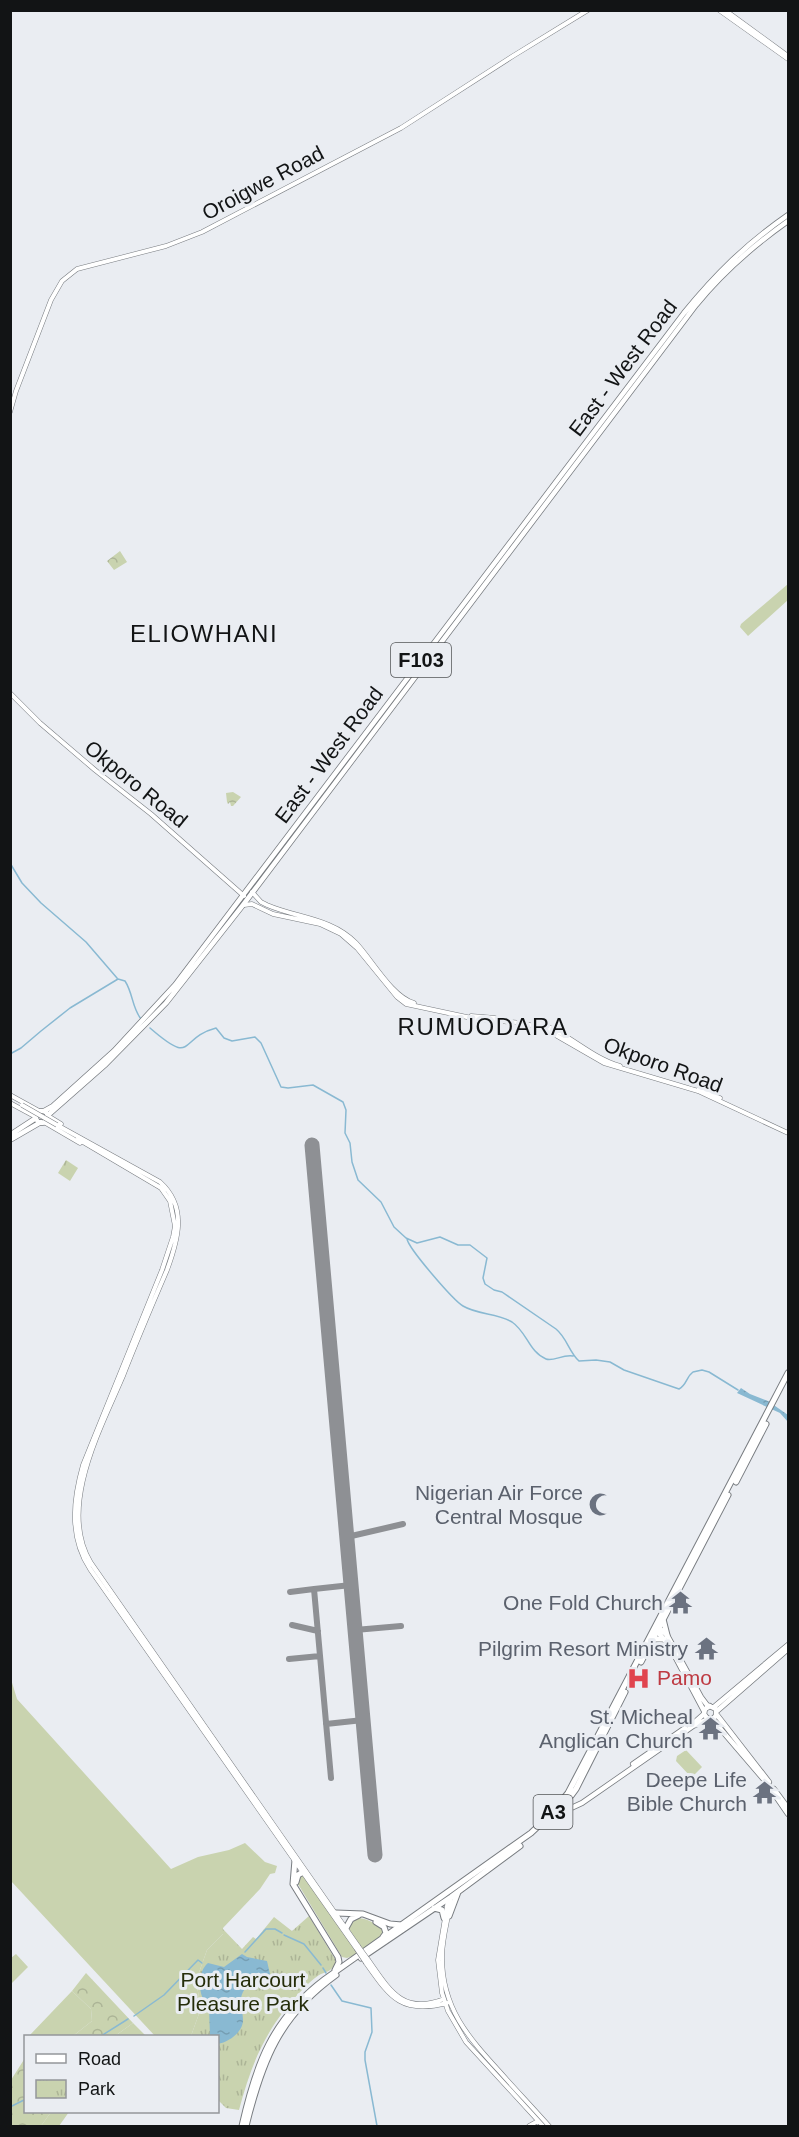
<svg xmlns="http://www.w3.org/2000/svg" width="799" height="2137" font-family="Helvetica,sans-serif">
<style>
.grass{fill:#c9d3af}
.forest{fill:url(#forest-crowns)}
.park{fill:url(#park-tufts)}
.water{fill:url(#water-ripples)}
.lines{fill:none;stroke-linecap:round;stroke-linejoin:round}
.stream{stroke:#89b9d2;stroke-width:1.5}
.taxiway{stroke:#8e9094;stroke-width:6}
.runway{stroke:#8e9094;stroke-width:15}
.secondary-casing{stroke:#787c80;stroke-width:5}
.primary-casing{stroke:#787c80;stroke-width:6}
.highway-casing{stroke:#787c80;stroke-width:7}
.secondary{stroke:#fff;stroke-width:4}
.primary{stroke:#fff;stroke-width:4.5}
.highway{stroke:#fff;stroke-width:5}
.secondary-bridge-casing{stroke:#787c80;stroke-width:5;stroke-linecap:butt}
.secondary-bridge{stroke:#fff;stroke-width:4}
.labels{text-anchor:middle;stroke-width:6;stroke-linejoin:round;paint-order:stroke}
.shield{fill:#eaedf2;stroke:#535557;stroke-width:1.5}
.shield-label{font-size:20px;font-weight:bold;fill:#121415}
.street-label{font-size:21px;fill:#121415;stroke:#eaedf2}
.worship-label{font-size:21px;fill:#5b616d;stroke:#eaedf2;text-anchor:end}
.health-label{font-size:21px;fill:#be3a42;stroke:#eaedf2;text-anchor:start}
.park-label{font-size:21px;fill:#252d0a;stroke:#eaedf2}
.quarter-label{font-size:24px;letter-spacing:1.5px;fill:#121415;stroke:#eaedf2}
</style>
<defs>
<pattern id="forest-crowns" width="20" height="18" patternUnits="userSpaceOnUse" patternTransform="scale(1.5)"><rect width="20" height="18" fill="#c9d3af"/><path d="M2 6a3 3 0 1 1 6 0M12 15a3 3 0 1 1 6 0" fill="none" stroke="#acb496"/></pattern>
<pattern id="park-tufts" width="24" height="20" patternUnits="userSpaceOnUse" patternTransform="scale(1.5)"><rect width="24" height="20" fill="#c9d3af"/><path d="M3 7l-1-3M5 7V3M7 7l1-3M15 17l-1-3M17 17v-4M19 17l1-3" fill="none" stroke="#acb496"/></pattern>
<pattern id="water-ripples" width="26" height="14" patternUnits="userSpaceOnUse" patternTransform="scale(1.5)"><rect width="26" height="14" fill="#89b9d2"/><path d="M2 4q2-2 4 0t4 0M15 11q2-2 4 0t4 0" fill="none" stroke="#759eb3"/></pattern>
</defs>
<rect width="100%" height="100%" fill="#eaedf2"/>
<path class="grass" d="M788,584v16l-40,36 -8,-9 1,-3z
M10,1676l7,23 154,170 27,-12 31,-7 16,-7 20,19 12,4 -2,7 -5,1 -10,15 -37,39v6l-16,16 -11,31 5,27 -10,28h-36l-144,-155z
M686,1750l16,17 -9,9h-3l-14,-15 1,-5z
M301,1875h2l55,79 -11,4 -5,-1 -44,-73v-5z
M357,1918c9,0 22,6 26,14l-5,7 -15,11 -14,-21 4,-9z
M16,1954l12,13 -17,17v-26z
M72,1991l19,18 1,12 -19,15h-44z
M133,2023l13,13h-31z
M51,2112h18l-10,14h-18z"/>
<path class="forest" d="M120,551l7,11 -13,8 -7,-9z
M233,792l8,5 -8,9h-2l-1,-4 -2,2 -1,-2 -1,-9z
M86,1973l47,50 -18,13h-42l19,-15 -1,-12 -19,-18z
M25,2058l1,54h25l-10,14h-30v-46z"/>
<path class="park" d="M66,1160l12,8 -8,13 -12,-8z
M309,1916l26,43v5c-4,7 -8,8 -14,10 -6,3 -13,10 -18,15 -36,37 -51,72 -64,121l-13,-2 -8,-8v-64h-27l10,-28 -5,-27 11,-31 16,-16 -1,-6 20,21 11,-12 3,2 18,-22 18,14z"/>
<path class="water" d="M741,1388l9,6 18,7 20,14v7l-8,-9 -43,-20z
M242,1954l5,3 20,4 3,13c-8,8 -22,8 -27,18 -5,10 0,18 0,28 0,12 -14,22 -25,24v-8h-8l-1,-29c-12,-10 -12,-35 -1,-44l16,4z"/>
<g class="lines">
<path class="stream" d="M10,863l12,20 19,20 45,39 31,36
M150,1028c45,39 28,10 66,0l8,10 8,3 23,-4 6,6 20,44 7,1 25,-3 30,17 3,8 -1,23 5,10 2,19 6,18 23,22 13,25 12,11 11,5 23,-6 18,8h12l17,13 -4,20 2,6 9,6 8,2 54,37c11,9 13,23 23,32l17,-1 14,2 14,8 55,19c8,-4 7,-12 14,-17l9,-2 7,2 29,18
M10,1054l11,-6 20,-17 29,-23 48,-29 7,2c8,12 7,27 16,38
M407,1239c2,10 46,61 56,67 15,9 34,7 49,16 15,10 17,30 34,37 7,3 17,-5 27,-3
M284,1935l20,9 17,21
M245,1952l21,-23h9l7,4
M323,1968l3,5
M331,1985l11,16 29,7 1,24 -7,20v8l12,66
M134,2016l30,-21 34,-35 4,3
M101,2036l27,-17
M10,2107l16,-8"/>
<path class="taxiway" d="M347,1537l56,-13
M290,1592l24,-3
M292,1625l26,6
M355,1630l46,-4
M289,1659l31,-3
M326,1724l37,-4
M331,1778l-17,-189 37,-4"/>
<path class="runway" d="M312,1145l63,710"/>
<defs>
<path id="secondary" d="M719,10l69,49
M725,10l63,46
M10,412l6,-21 35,-91 11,-19 15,-12 89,-23 36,-14 199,-104 112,-72 75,-46
M10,693l30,30 55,47 56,44 93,82
M252,892l9,10 6,3c30,13 65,13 89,38 16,17 36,54 58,60
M244,905l8,-1 21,10 47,10 21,10 16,14 40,49 9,7 70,15 46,4 23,6 59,34 94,28 90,42
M471,1016l25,2
M537,1023c30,8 52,34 83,43
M699,1089l21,9
M10,1095l29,16
M10,1103l26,14
M48,1116l13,8
M44,1122l36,21
M57,1125l103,57c28,25 18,58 7,88 -15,35 -30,70 -44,106 -22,52 -66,132 -32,187l267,383
M78,1139l83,49 9,13 5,25 -2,11 -11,33 -79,195c-10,35 -14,72 7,104l266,379
M451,1898c-2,19 -9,39 -9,59 0,51 26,80 58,115 16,18 33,36 49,54
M448,1900l-10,60 4,33 6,18 18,31 77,84
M369,1961c21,30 34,54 75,38
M366,1963c24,34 35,52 81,40
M529,2126l9,-5"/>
<path id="primary" d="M44,1111l9,-5 61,-55 61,-66 509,-672c32,-39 62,-69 104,-98
M36 1117a6 6 0 1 1 12 0a6 6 0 1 1-12 0Z
M47,1116l59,-52 60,-61 77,-98 453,-600c27,-33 58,-60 92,-84
M10,1135l26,-17
M10,1140l31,-18
M657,1626l10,9 34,62 6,8 9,4v7l-4,3 -5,-1 -3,-4 1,-5 5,-3
M655,1629l14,16 35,66
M714,1707l74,-62
M717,1711l71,-62
M717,1715l52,67
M712,1719l54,63 22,32
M695,1722l9,-8
M633,1764l52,-36
M774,1789l14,19
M556,1815l26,-12 111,-77 15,-7"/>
<path id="highway" d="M736,1482l30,-58
M663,1619l4,16
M653,1639h11
M641,1662l87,-167
M546,1825l19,-21 11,-15 49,-97
M295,1860l-2,24 45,73 1,5 -4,8
M296,1882l2,-7 5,-3
M434,1908l8,2 2,8
M336,1913l27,1 27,10 12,1
M449,1916l9,-24
M376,1922l8,5 2,6 -3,4
M346,1928l5,-9 8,-4
M361,1958l90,-61 69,-51
M242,2126c14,-62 30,-107 83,-147l206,-146 19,-18 18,-22 220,-420
M246,2126c16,-65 33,-110 90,-151"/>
</defs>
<use href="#secondary" class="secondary-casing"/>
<use href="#primary" class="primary-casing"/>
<use href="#highway" class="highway-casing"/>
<use href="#secondary" class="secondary"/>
<use href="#primary" class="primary"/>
<use href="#highway" class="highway"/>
<defs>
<path id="secondary-bridge" d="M22,1105l35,20
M358,1946l11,15
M356,1948l10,15"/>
</defs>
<use href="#secondary-bridge" class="secondary-bridge-casing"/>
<use href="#secondary-bridge" class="secondary-bridge"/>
</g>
<defs>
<symbol id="mosque-bare" viewBox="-9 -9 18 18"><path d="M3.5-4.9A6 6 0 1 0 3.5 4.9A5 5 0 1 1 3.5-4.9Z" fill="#6b7280" stroke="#eaedf2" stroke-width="2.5" paint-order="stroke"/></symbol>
<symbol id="temple-bare" viewBox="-9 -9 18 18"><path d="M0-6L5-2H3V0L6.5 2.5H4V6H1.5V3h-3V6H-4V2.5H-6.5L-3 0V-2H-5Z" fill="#6b7280" stroke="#eaedf2" stroke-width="2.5" paint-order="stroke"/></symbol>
<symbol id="hospital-bare" viewBox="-9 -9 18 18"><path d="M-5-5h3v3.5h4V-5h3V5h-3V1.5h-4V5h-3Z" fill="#e0444e" stroke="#eaedf2" stroke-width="2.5" paint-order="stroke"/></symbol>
</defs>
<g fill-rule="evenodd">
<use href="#mosque-bare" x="584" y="1488" width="33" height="33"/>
<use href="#temple-bare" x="664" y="1586" width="33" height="33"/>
<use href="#temple-bare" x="690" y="1632" width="33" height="33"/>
<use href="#hospital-bare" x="622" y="1662" width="33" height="33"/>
<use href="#temple-bare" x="694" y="1712" width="33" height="33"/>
<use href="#temple-bare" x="748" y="1776" width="33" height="33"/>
</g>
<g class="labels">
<g class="shield">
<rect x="391" y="643" width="60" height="34" rx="4.5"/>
<rect x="533.5" y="1795" width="39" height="34" rx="4.5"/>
</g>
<g class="shield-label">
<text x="421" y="667">F103</text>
<text x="553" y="1819">A3</text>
</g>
<g class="street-label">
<text transform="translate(263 183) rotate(-28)" y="7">Oroigwe Road</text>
<text transform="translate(623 368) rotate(-53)" y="7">East - West Road</text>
<text transform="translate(329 755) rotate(-53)" y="7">East - West Road</text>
<text transform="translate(136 784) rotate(39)" y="7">Okporo Road</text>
<text transform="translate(663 1065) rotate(20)" y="7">Okporo Road</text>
</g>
<g class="worship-label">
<text x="583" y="1500">Nigerian Air Force<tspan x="583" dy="24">Central Mosque</tspan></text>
<text x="663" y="1610">One Fold Church</text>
<text x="688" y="1656">Pilgrim Resort Ministry</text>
<text x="693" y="1724">St. Micheal<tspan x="693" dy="24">Anglican Church</tspan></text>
<text x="747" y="1787">Deepe Life<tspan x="747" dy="24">Bible Church</tspan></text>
</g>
<g class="health-label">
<text x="657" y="1685">Pamo</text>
</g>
<g class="park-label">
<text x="243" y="1987">Port Harcourt<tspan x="243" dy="24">Pleasure Park</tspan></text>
</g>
<g class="quarter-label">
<text x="204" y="642">ELIOWHANI</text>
<text x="483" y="1035">RUMUODARA</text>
</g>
</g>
<rect width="799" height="2137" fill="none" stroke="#121415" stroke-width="24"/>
<rect x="24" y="2035" width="195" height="78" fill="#eaedf2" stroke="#94969a" stroke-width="1.5"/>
<rect x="36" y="2054" width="30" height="9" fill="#ffffff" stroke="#94969a" stroke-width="1.5"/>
<text x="78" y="2065" font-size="18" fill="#121415">Road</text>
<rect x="36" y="2080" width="30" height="18" fill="url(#park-tufts)" stroke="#94969a" stroke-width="1.5"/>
<text x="78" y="2095" font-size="18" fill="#121415">Park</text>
</svg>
